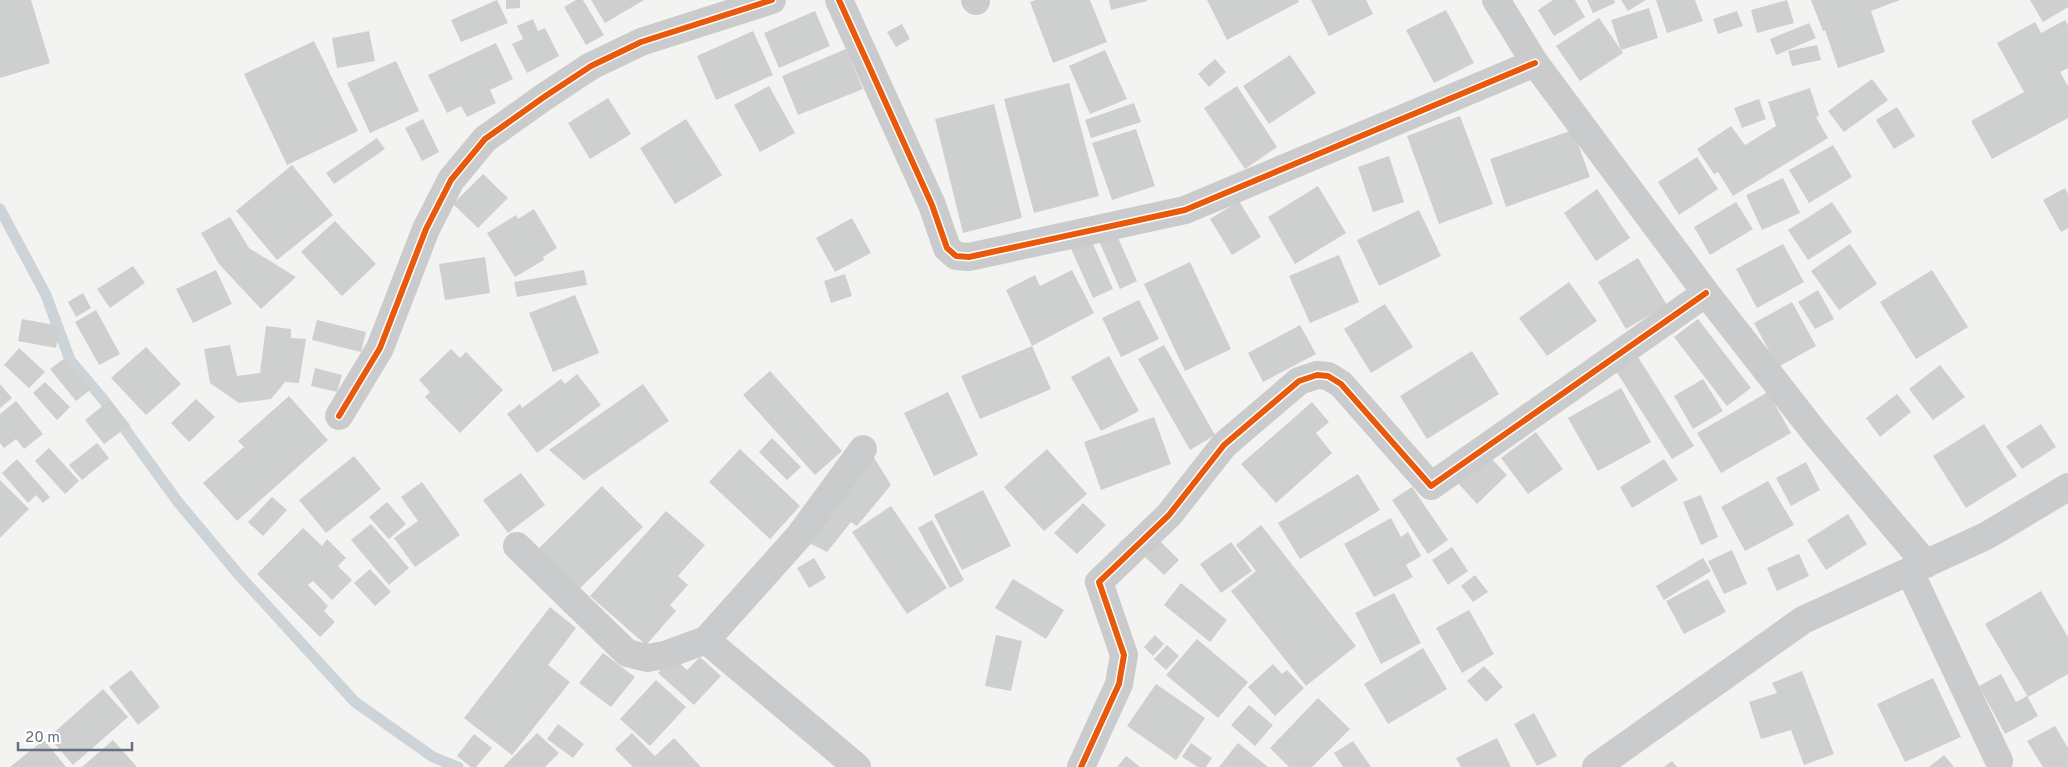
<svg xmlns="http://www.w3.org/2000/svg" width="2068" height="767" font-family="Overpass,sans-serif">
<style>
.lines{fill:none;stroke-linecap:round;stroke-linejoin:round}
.stream{stroke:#ccd4d7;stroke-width:11}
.building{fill:#cecfcf}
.minor{stroke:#cacbcc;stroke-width:28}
.cycleway-casing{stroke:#fff;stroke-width:9}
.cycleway{stroke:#e8590c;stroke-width:6}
</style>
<rect width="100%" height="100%" fill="#f3f3f1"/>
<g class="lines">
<path class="stream" d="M0,209l46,86 24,65 33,39 75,103 61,73 116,127 78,55 25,10"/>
</g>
<path class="building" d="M0,0h31l19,63 -50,15z
M497,0l11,23 -47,19 -10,-22z
M506,0h14v8l-14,1z
M576,0h7l21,35 -18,10 -22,-38z
M591,0h53l-39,23z
M1036,0h54l17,42 -54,21 -23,-61z
M1109,0h38v1l-36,9z
M1207,0h91l1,2 -72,38z
M1311,0h55l7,14 -44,22z
M1553,0h22l10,17 -31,19 -16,-26z
M1587,0h27l1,3 -22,10z
M1621,0h25l-18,11z
M1656,0h39l8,21 -36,12z
M1787,0l7,23 -37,10 -6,-23z
M1811,0h89l-29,11 14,41 -47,16 -13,-38 -2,1z
M2030,0h38v7l-25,15z
M1649,8l9,30 -37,12 2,3 -43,28 -24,-35 43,-28 22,32 -10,-30z
M1446,10l28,53 -40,20 -28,-53z
M815,11l15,35 -51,22 -15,-35z
M1737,11l6,15 -25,8 -5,-15z
M533,19l5,12 7,-3 14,28 -32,17 -15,-29 11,-5 -6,-13z
M2065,20l3,5v43l-8,4 8,14v32l-76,41 -21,-38 53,-29 -27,-49 38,-21 6,11z
M1809,23l7,15 -40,17 -6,-16z
M902,24l8,15 -14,8 -9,-15z
M369,31l6,30 -38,7 -5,-30z
M753,31l20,44 -57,25 -19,-44z
M314,41l44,90 -71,34 -43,-91z
M496,43l17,36 -23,11 6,13 -29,14 -6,-11 -14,7 -19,-38z
M1817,45l4,15 -29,6 -4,-15z
M846,49l17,40 -65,26 -16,-39z
M1105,50l22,49 -37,15 -21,-48z
M1290,55l26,38 -47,31 -26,-38z
M1215,59l11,13 -17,15 -11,-13z
M396,61l23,50 -49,22 -23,-50z
M1872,79l16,21 -44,32 -16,-21z
M1069,83l30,113 -65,17 -30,-114z
M769,86l26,47 -35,19 -26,-47z
M1237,86l40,61 -32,22 -41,-61z
M1810,88l9,28 -3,1 12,21 -95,58 -15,-24 -4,2 -17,-25 34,-23 14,19 31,-19 -8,-24z
M608,98l23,36 -41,25 -22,-36z
M1759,99l7,20 -24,9 -8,-20z
M1134,103l7,19 -50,16 -6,-18z
M994,104l28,114 -59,15 -28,-114z
M1897,107l18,29 -21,13 -18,-29z
M1460,116l33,88 -54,20 -32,-88z
M423,119l16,33 -17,9 -17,-33z
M686,119l36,56 -47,29 -35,-56z
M1136,129l19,57 -43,14 -20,-57z
M1573,130l17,47 -84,30 -16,-48z
M377,138l8,11 -51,35 -8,-11z
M1833,145l19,32 -43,26 -20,-33z
M1389,156l15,46 -31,10 -15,-45z
M1697,157l21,32 -39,26 -21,-33z
M292,165l41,50 -56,45 -41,-49z
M483,174l25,24 -30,30 -25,-24z
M1783,178l17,35 -38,17 -16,-35z
M1318,186l28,47 -51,31 -27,-47z
M2065,188l3,6v34l-7,4 -18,-32z
M1597,189l33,49 -34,23 -32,-48z
M1239,201l22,36 -29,18 -22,-36z
M1736,202l17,27 -43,26 -16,-28z
M1832,202l20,30 -44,28 -20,-30z
M534,209l23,39 -14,9 1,3 -29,17 -28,-44 29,-18 2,4z
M1419,210l22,46 -62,30 -22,-46z
M230,217l19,31 47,29 -35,32 -42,-45 -18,-31z
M852,218l19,35 -36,19 -19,-34z
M335,221l41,43 -34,32 -41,-44z
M1116,233l21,48 -17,8 -21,-48z
M1089,235l24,54 -20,9 -24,-54z
M1783,244l21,38 -47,26 -21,-39z
M1850,244l27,40 -38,26 -28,-39z
M1339,255l20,47 -49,21 -21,-47z
M485,257l5,36 -45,7 -6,-36z
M1638,258l29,47 -41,24 -28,-47z
M1190,262l41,87 -46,22 -41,-87z
M133,266l12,17 -35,25 -13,-19z
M216,270l16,34 -39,19 -17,-34z
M584,270l3,15 -70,12 -3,-15z
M1072,270l22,43 -62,33 -26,-56 29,-15 5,11z
M1932,270l36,57 -52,32 -36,-57z
M845,274l7,22 -21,7 -7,-22z
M1569,282l28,39 -50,35 -28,-38z
M1818,290l16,29 -19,10 -17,-27z
M83,293l8,15 -15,9 -8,-15z
M575,295l24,58 -46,19 -24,-59z
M1139,300l20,39 -38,18 -19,-39z
M1792,302l24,44 -38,21 -24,-44z
M1385,304l28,43 -42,26 -27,-44z
M96,310l24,44 -21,11 -24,-43z
M22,319l38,7 -4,22 -38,-7z
M1698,319l53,69 -24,18 -53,-69z
M317,320l49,12 -5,20 -49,-12z
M1300,325l16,29 -53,28 -15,-29z
M266,326l25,3v9l15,1 -7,44 -14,-1 -14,17 -32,4 -29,-20 -6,-34 26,-4 7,31 23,-3z
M1164,345l51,90 -25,15 -52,-91z
M1032,346l19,43 -71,30 -19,-43z
M146,347l35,37 -35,31 -35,-37z
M19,348l26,24 -16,16 -25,-23z
M451,349l9,9 6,-6 37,38 -43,43 -35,-36 5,-5 -11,-12z
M1472,351l27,43 -72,45 -27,-43z
M1109,356l30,55 -38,20 -30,-54z
M1638,357l56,89 -22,13 -56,-88z
M65,358l25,32 -14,11 -26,-32z
M1940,365l25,32 -32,23 -24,-31z
M315,368l27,7 -5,17 -26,-6z
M770,371l72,80 -27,24 -72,-80z
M577,374l24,31 -64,48 -30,-39 13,-10 2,4 39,-29 4,5z
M1703,379l20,32 -30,18 -19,-33z
M45,382l25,25 -13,13 -24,-27z
M0,384l12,14 -12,10z
M643,384l26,37 -85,59 -35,-30z
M1621,388l30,54 -53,29 -30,-53z
M948,392l30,63 -44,21 -30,-63z
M1768,392l23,41 -70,40 -24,-40z
M1897,394l14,18 -31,25 -14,-19z
M289,396l39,44 -91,81 -34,-38 41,-36 -6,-6z
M196,399l19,18 -26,25 -18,-19z
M110,400l20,25 -26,19 -19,-24z
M16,401l27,33 -19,15 -8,-10 -12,9 -4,-5v-29z
M1312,402l17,20 -13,11 16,20 -56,50 -35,-39z
M1154,417l17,47 -70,26 -17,-48z
M1984,424l33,52 -51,32 -33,-52z
M2041,424l15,23 -34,22 -16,-23z
M1536,432l27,37 -35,25 -27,-36z
M772,438l29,29 -14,13 -28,-28z
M97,443l12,15 -27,22 -13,-15z
M49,448l30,33 -14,13 -30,-33z
M868,448l23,37 -34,41 -6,-4 -24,30 -22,-11z
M740,449l60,57 -30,33 -61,-57z
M1047,449l40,45 -43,37 -40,-44z
M1488,455l19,20 -30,29 -20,-22z
M354,456l27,33 -55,44 -27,-33z
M17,459l33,38 -7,6 -7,-8 -8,8 -26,-30z
M1664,459l14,21 -46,28 -12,-21z
M1806,462l14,28 -29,16 -15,-28z
M521,473l24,32 -37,28 -25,-33z
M1358,474l22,36 -80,49 -22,-36z
M0,480l29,29 -29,29z
M1768,481l26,44 -49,26 -24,-44z
M422,482l38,53 -45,32 -21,-29 24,-17 -17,-24z
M602,486l41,41 -67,65 -40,-41z
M1412,487l36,53 -20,14 -36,-54z
M983,490l28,56 -49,24 -28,-55z
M1701,495l17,42 -17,8 -18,-43z
M272,497l15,13 -24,26 -15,-14z
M387,502l19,22 -17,15 -20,-22z
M1083,503l23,22 -29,29 -23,-21z
M891,506l56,82 -40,26 -55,-82z
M666,511l39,34 -27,31 10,9 -18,20 6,6 -30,34 -56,-49z
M1848,514l19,30 -41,26 -19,-30z
M1391,518l10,19 7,-5 13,24 -15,9 7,12 -39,20 -30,-53z
M932,520l32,60 -14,8 -32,-60z
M371,524l38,44 -20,17 -38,-45z
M1261,525l95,121 -50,40 -75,-95 25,-20 -20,-26z
M303,528l19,18 5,-7 19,19 -8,8 14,14 -20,20 -19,-19 -5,4 20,21 -4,5 11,11 -15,15 -63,-63z
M1158,539l21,21 -15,15 -21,-20z
M1231,542l21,29 -31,22 -21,-29z
M1452,547l16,24 -20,14 -16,-25z
M1732,550l15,34 -23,10 -16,-33z
M1799,554l10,22 -32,15 -10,-23z
M814,558l12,20 -17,10 -12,-20z
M1703,558l8,13 -47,29 -8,-14z
M370,569l21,23 -16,14 -21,-23z
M1475,575l13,17 -15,10 -12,-16z
M1013,579l51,31 -18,29 -51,-31z
M1708,579l18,33 -42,22 -18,-33z
M1181,583l46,37 -17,22 -46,-37z
M2041,591l27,46v37l-40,23 -43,-73z
M1394,593l27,50 -40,21 -26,-51z
M550,607l26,21 -28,37 22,17 -58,73 -48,-37z
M1469,610l25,44 -32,19 -26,-45z
M996,635l26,6 -11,50 -26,-5z
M1155,635l9,9 -11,12 -9,-9z
M1197,639l51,43 -30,36 -52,-43z
M1167,645l12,11 -13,14 -12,-11z
M1423,648l24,41 -59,35 -24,-40z
M603,653l32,24 -24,30 -32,-24z
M673,657l14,13 13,-13 21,19 -27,29 -36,-32z
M1273,664l9,10 5,-4 17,18 -29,28 -27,-29z
M1484,666l19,21 -17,15 -19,-21z
M131,670l29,37 -22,18 -29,-38z
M1802,671l32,83 -30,11 -13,-35 -30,9 -12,-37 28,-9 -5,-10z
M2001,674l15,28 11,-6 11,20 -33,18 -26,-48z
M1933,678l28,59 -56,25 -28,-58z
M656,680l30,27 -36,39 -30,-27z
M1156,684l49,34 -29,42 -49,-34z
M103,689l25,28 -55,48 -24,-28z
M1318,698l32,31 -38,38h-23l-19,-19z
M1249,705l24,20 -18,21 -24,-21z
M1534,713l23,43 -20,10 -23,-42z
M558,724l26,20 -11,14 -26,-19z
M2055,726l13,22v19h-25l-16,-26z
M537,733l22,20 -14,14h-42z
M632,733l23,23 19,-18 27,29h-68l-18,-18z
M474,734l18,14 -16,19h-5l-14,-11z
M1497,738l14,29h-50l-5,-9z
M44,740l22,27h-56z
M113,740l24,27h-55z
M1353,741l18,26h-28l-9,-14z
M1191,743l21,15 -6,9h-8l-16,-10z
M1238,743l30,24h-49z
M1944,755l10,12h-25z
M1126,756l14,11h-23z
M1672,761l5,6h-13z"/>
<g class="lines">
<path class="minor" d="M839,0l93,205 15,43 9,8 13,1 216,-47 350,-147
M975,0l1,1
M1496,0l39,63 171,230 110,141 110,130
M339,416l41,-68 46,-119 25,-49 34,-41 59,-42 47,-31 50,-24 131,-42
M517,546l110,107 20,5 18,-3 41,-15 94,-105 63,-86
M1910,572l89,189
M706,640l151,127
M1081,767l38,-83 5,-29 -25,-73 70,-67 55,-70 75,-64 18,-6 11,1 13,8 90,102 275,-193
M1596,767l207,-147 183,-84 82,-49"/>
<defs>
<path id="cycleway" d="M839,0l93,205 15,43 9,8 13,1 216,-47 350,-147
M339,416l41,-68 46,-119 25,-49 34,-41 59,-42 47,-31 50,-24 131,-42
M1081,767l38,-83 5,-29 -25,-73 70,-67 55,-70 75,-64 18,-6 11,1 13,8 90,102 275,-193"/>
</defs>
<use href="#cycleway" class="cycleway-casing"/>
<use href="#cycleway" class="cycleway"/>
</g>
<path d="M18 742v8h114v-8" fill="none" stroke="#637181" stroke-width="2.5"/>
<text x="25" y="742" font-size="15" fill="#637181" stroke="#ffffff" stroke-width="4" paint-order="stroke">20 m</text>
</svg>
